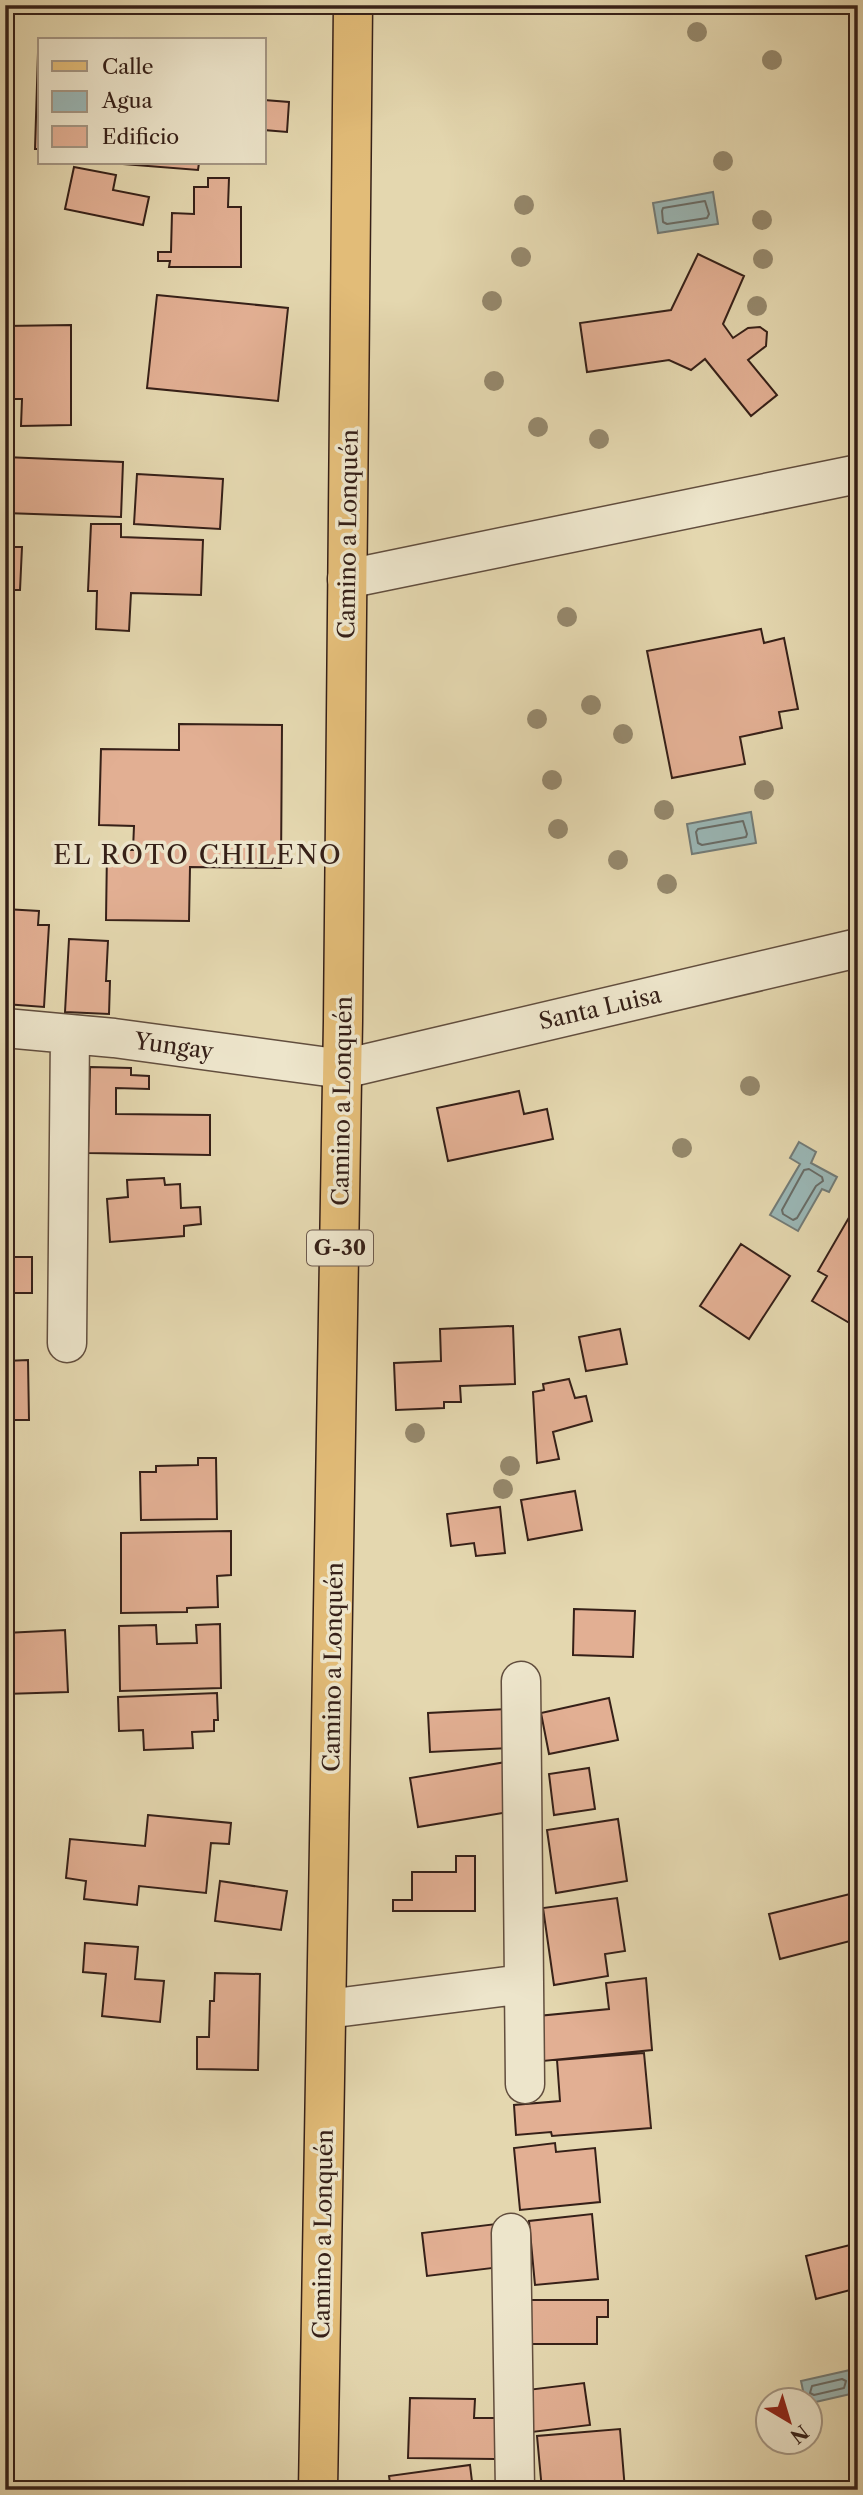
<svg xmlns="http://www.w3.org/2000/svg" width="863" height="2495" font-family="'Libre Caslon Text',serif">
<style>
.water{fill:#9ab7b6;stroke:#727b77;stroke-width:2}
.lines{fill:none;stroke-linecap:round;stroke-linejoin:round}
.shore{stroke:#686c67;stroke-width:2}
.building{fill:#e2af93;stroke:#362018;stroke-width:2}
.minor-casing{stroke:#624e3e;stroke-width:41}
.major-casing{stroke:#362018;stroke-width:41}
.minor{stroke:#ede5cb;stroke-width:38}
.major{stroke:#e2bc78;stroke-width:38}
.tree{fill:#95886c}
.labels{text-anchor:middle;stroke-width:7;stroke-linejoin:round;paint-order:stroke}
.shield{fill:#ede5cb;stroke:#6d5b4e;stroke-width:2}
.shield-label{font-size:21px;font-weight:bold;fill:#362018}
.street-label{font-size:23px;fill:#362018;stroke:#ede5cb}
.quarter-label{font-size:26px;letter-spacing:2px;fill:#362018;stroke:#ede5cb}
</style>
<rect width="100%" height="100%" fill="#e4d7af"/>
<filter id="stains"><feTurbulence type="fractalNoise" baseFrequency=".00286" numOctaves="4"/><feColorMatrix values="0 0 0 0 .2 0 0 0 0 .09 0 0 0 0 .02 0 0 0 .5 -.17"/></filter>
<radialGradient id="worn" r=".72"><stop offset=".6" stop-color="#630" stop-opacity="0"/><stop offset="1" stop-color="#630" stop-opacity=".3"/></radialGradient>
<path class="water" d="M713,192l5,32 -60,9 -5,-30z
M751,812l5,31 -64,11 -5,-30z
M799,1142l17,10 -5,11 26,14 -8,15 -7,-3 -24,42 -28,-16 30,-51 -10,-6z
M850,2370l5,23 -44,10 -1,-3h-5l-4,-19z"/>
<g class="lines">
<path class="shore" d="M705,201l4,13 -2,4 -40,6 -4,-2 -1,-11 1,-3z
M743,821l4,13 -1,3 -44,8 -4,-2 -2,-11 2,-3z
M809,1169l13,8 1,4 -7,5 -19,32 -4,2 -10,-6 -1,-4 22,-40z
M842,2379l4,2 -2,7 -30,7 -4,-2 2,-7z"/>
</g>
<path class="building" d="M38,53h2v96h-5z
M264,100l25,2 -2,30 -23,-2z
M110,163h89l-1,7z
M74,167l42,8 -3,15 36,7 -6,28 -78,-16z
M208,178h21l-1,29h13v60h-72l1,-6h-12v-9h13l1,-39 22,1v-27h14z
M698,254l46,22 -21,48 10,14 15,-10 12,-1 7,5 -1,14 -18,14 29,35 -26,21 -46,-57 -14,11 -22,-10 -82,12 -7,-49 91,-13z
M157,295l131,13 -10,93 -131,-13z
M71,325v100l-50,1 1,-27h-17v-73z
M5,457l118,5 -2,55 -116,-4z
M137,474l86,5 -3,50 -86,-5z
M91,524h30v13l82,3 -2,55 -70,-2 -2,38 -33,-2 1,-38h-9z
M5,531h3v16h14l-2,43h-15z
M761,629l3,14 20,-5 14,71 -19,3 3,16 -42,9 5,27 -73,14 -25,-127z
M179,724l103,1 -1,143 -91,-1 -1,54 -83,-1 1,-70h26l1,-24 -35,-1 2,-76 78,1z
M5,909l34,2 -1,14h11l-5,82 -39,-3z
M69,939l39,2 -2,40h4l-1,33 -44,-2z
M90,1067l41,1v7l18,1v13l-33,-1v26l94,1v40l-122,-2z
M519,1091l5,23 23,-5 6,30 -105,22 -11,-53z
M164,1178l1,7 15,-1 1,24 19,-1 1,17 -17,2v10l-74,6 -3,-43 21,-2 -1,-17z
M5,1185h7v66h-7z
M858,1202v126l-46,-27 15,-25 -9,-5z
M741,1244l49,32 -41,63 -49,-33z
M5,1257h27v36h-23v39h5l-1,17h-8z
M513,1326l2,58 -55,2 1,16h-17v6l-48,2 -2,-47 47,-2 -1,-32z
M620,1329l7,35 -41,7 -7,-34z
M28,1360l1,60h-24v-59z
M569,1379l6,19 11,-2 6,25 -39,11 6,27 -22,4 -4,-71 11,-2 -1,-6z
M198,1458h18l1,61 -76,1 -1,-48h16v-6l42,-1z
M575,1491l7,39 -54,10 -7,-40z
M500,1507l5,46 -29,3 -2,-13 -23,3 -4,-32z
M231,1531v44l-14,1 1,31 -31,1v4l-66,1v-80z
M574,1609l61,2 -2,46 -60,-2z
M220,1624l1,64 -101,3 -1,-65 37,-1 1,19 40,-1 -1,-18z
M65,1630l3,62 -63,2v-61z
M217,1693l1,27h-4v11l-22,1 1,16 -49,2 -1,-20 -24,1 -1,-34z
M609,1698l9,42 -69,14 -8,-41z
M507,1709l3,39 -80,4 -2,-39z
M506,1762l8,49 -96,16 -8,-49z
M589,1768l6,41 -41,6 -5,-41z
M148,1815l83,8 -2,21 -18,-1 -5,50 -67,-7 -2,19 -53,-6 2,-18 -20,-3 4,-39 75,7z
M618,1819l9,62 -71,12 -9,-63z
M456,1856h19v55h-82v-11h19v-28h44z
M220,1881l67,10 -6,39 -66,-9z
M858,1892v47l-78,20 -11,-45z
M617,1898l8,53 -20,3 3,22 -54,9 -11,-77z
M85,1943l53,4 -3,32 29,2 -4,41 -58,-6 4,-42 -23,-2z
M215,1973l45,1 -2,96 -61,-1v-32h12l1,-36h4z
M646,1978l6,72 -109,11 -5,-45 71,-7 -3,-26z
M644,2053l7,75 -99,8 -1,-4 -35,3 -2,-30 46,-4 -3,-41z
M555,2143l1,9 39,-4 5,54 -80,8 -6,-62z
M592,2214l6,65 -63,6 -6,-64z
M496,2224l5,43 -74,9 -5,-43z
M858,2243v45l-42,11 -10,-43z
M528,2300h80v17h-11v27h-69z
M584,2383l6,42 -58,7 -5,-42z
M410,2398l65,1 -1,19h23l-2,41 -87,-1z
M620,2429l5,61h-83l-5,-54z
M470,2465l3,25h-82l-2,-14z"/>
<g class="lines">
<defs>
<path id="minor" d="M347,579l511,-105
M5,1028l109,10 229,31 515,-121
M67,1343l3,-309
M521,1681l4,403
M327,2009l197,-25
M511,2233l4,257"/>
<path id="major" d="M318,2490l25,-1469 10,-1016"/>
</defs>
<use href="#minor" class="minor-casing"/>
<use href="#major" class="major-casing"/>
<use href="#minor" class="minor"/>
<use href="#major" class="major"/>
</g>
<g class="tree">
<circle cx="697" cy="32" r="10"/>
<circle cx="772" cy="60" r="10"/>
<circle cx="723" cy="161" r="10"/>
<circle cx="524" cy="205" r="10"/>
<circle cx="762" cy="220" r="10"/>
<circle cx="521" cy="257" r="10"/>
<circle cx="763" cy="259" r="10"/>
<circle cx="492" cy="301" r="10"/>
<circle cx="757" cy="306" r="10"/>
<circle cx="494" cy="381" r="10"/>
<circle cx="538" cy="427" r="10"/>
<circle cx="599" cy="439" r="10"/>
<circle cx="567" cy="617" r="10"/>
<circle cx="591" cy="705" r="10"/>
<circle cx="537" cy="719" r="10"/>
<circle cx="623" cy="734" r="10"/>
<circle cx="552" cy="780" r="10"/>
<circle cx="764" cy="790" r="10"/>
<circle cx="664" cy="810" r="10"/>
<circle cx="558" cy="829" r="10"/>
<circle cx="618" cy="860" r="10"/>
<circle cx="667" cy="884" r="10"/>
<circle cx="750" cy="1086" r="10"/>
<circle cx="682" cy="1148" r="10"/>
<circle cx="415" cy="1433" r="10"/>
<circle cx="510" cy="1466" r="10"/>
<circle cx="503" cy="1489" r="10"/>
</g>
<g class="labels">
<rect class="shield" x="307" y="1230.5" width="66" height="35" rx="5"/>
<g class="shield-label">
<text x="340" y="1255">G-30</text>
</g>
<g class="street-label">
<text transform="translate(348 534) rotate(-89)" y="8">Camino a Lonquén</text>
<text transform="translate(600 1008) rotate(-13)" y="8">Santa Luisa</text>
<text transform="translate(174 1046) rotate(8)" y="8">Yungay</text>
<text transform="translate(342 1101) rotate(-89)" y="8">Camino a Lonquén</text>
<text transform="translate(333 1667) rotate(-89)" y="8">Camino a Lonquén</text>
<text transform="translate(323 2234) rotate(-89)" y="8">Camino a Lonquén</text>
</g>
<g class="quarter-label">
<text x="198" y="864">EL ROTO CHILENO</text>
</g>
</g>
<rect width="863" height="2495" fill="none" stroke="#e4d7af" stroke-width="28"/>
<rect x="7" y="7" width="849" height="2481" fill="none" stroke="#362018" stroke-width="3.5"/>
<rect x="14" y="14" width="835" height="2467" fill="none" stroke="#362018" stroke-width="2"/>
<rect x="38" y="38" width="228" height="126" fill="#ede5cb" stroke="#a49683" stroke-width="2"/>
<rect x="52" y="61" width="35" height="10" fill="#e2bc78" stroke="#a49683" stroke-width="2"/>
<text x="102" y="74" font-size="21" fill="#362018">Calle</text>
<rect x="52" y="91" width="35" height="21" fill="#9ab7b6" stroke="#a49683" stroke-width="2"/>
<text x="102" y="108" font-size="21" fill="#362018">Agua</text>
<rect x="52" y="126" width="35" height="21" fill="#e2af93" stroke="#a49683" stroke-width="2"/>
<text x="102" y="144" font-size="21" fill="#362018">Edificio</text>
<g transform="translate(789 2421) rotate(142)"><circle r="33" fill="#ede5cb" stroke="#a49683" stroke-width="2"/>
<path d="M0-5L12 26L0 18L-12 26Z" fill="#8f2418"/>
<text y="-10" font-size="19" font-weight="bold" text-anchor="middle" fill="#362018">N</text>
</g>
<rect width="100%" height="100%" filter="url(#stains)"/>
<rect width="100%" height="100%" fill="url(#worn)"/>
</svg>
